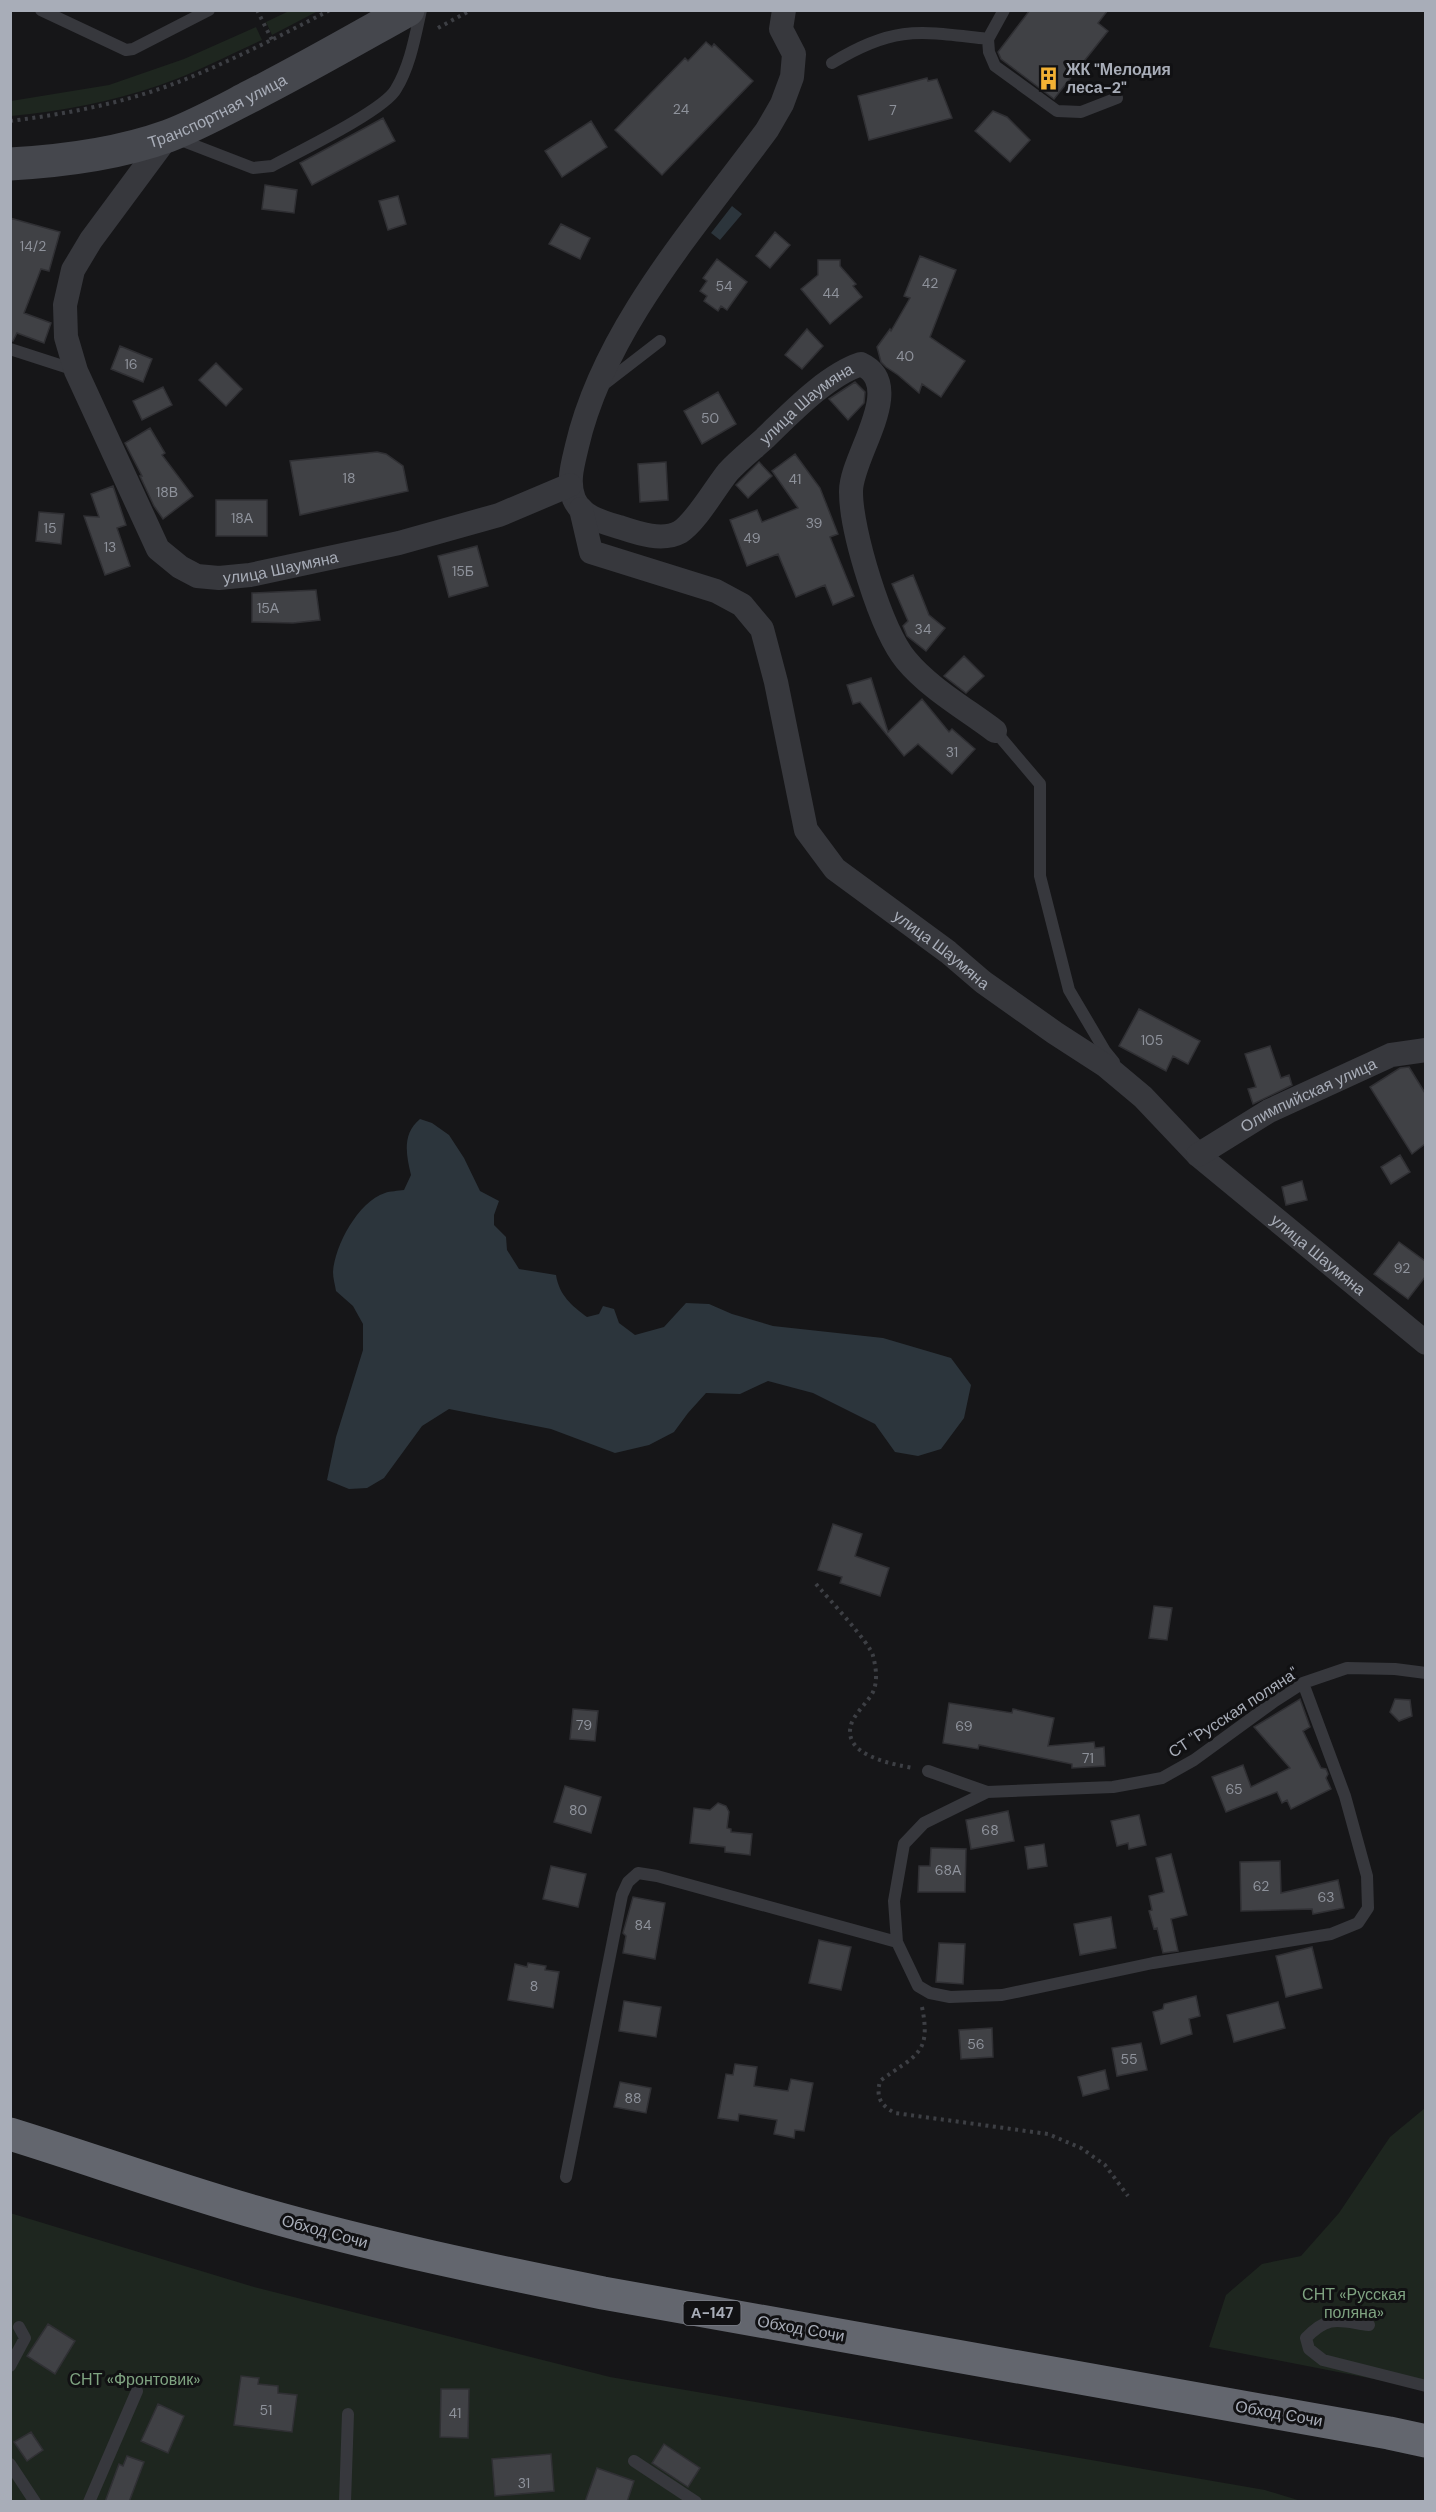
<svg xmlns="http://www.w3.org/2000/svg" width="1436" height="2512" font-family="'DM Sans',sans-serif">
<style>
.green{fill:#1e261f}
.water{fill:#2c353c}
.building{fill:#404145;stroke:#303034;stroke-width:1.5}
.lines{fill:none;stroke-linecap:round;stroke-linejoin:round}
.path{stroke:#3d3f44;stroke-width:4;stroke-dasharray:3 4.5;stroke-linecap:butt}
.lane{stroke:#37383d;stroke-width:12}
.street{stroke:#37383d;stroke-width:24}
.secondary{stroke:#45474d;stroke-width:33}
.highway{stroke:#63666e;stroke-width:33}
.labels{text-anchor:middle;stroke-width:6;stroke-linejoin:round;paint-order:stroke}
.number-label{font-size:14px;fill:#8e929b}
.shield{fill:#111113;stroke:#7b7e86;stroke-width:1.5}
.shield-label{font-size:15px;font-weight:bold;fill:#a8adb8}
.poi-label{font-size:16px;font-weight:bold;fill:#a8adb8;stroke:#111113;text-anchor:start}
.street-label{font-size:16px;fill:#a8adb8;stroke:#111113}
.park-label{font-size:16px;fill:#7fa381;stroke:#111113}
</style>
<rect width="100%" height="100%" fill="#161618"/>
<path class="green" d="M289,11v-1l29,1 -46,24 -6,-13z
M256,27l6,13c-33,15 -67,33 -102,45 -49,17 -98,26 -149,31v-15l98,-16 75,-26z
M1425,2108v281l-216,-42 17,-52 36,-31 39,-8 38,-43 51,-76z
M10,2213l244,74 356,90 655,113 36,11h-1290z"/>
<path class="water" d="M732,206l10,8 -22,26 -9,-7z
M420,1119l12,4 17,12 15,23 16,33 19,10 -5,14v10l12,12 1,13 12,19 37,6c3,20 16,31 31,42l12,-3 4,-8 11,3 5,14 16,12 29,-8 22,-24 23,1 23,10 41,12 110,12 68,20 20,27 -7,33 -23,31 -23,7 -23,-4 -20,-28 -62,-31 -45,-12 -28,13 -34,-1 -18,20 -14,19 -25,13 -34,8 -64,-24 -102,-20 -27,17 -38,52 -17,10 -18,1 -22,-9 9,-43 27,-87v-26l-10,-18 -17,-15c-1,-6 -3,-13 -3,-19 2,-27 25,-70 52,-79 5,-2 13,-2 19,-3l7,-15c-5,-21 -9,-41 9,-56z"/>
<path class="building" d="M1030,10h78l-10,13 10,8 -54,68 -53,-40 -3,-7z
M706,42l6,5 2,-3 39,37 -91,94 -47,-45 70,-72 3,3z
M927,78l1,3 9,-2 15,39 -83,22 -11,-44z
M993,111l14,6 23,23 -20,22 -35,-31z
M383,118l12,23 -83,44 -12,-22z
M591,121l16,26 -45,30 -17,-26z
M265,185l32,5 -3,23 -32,-4z
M398,196l8,28 -18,6 -9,-29z
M10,218l50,14 -11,39 -8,-2 -17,44 27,10 -7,20 -27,-10 -4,8h-3z
M561,224l29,14 -10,21 -31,-15z
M775,232l15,13 -20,23 -14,-12z
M920,256l36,14 -26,67 35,24 -24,36 -19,-13 -3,9 -21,-18 -12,-8 -5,-5 -4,-15 13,-18 1,2 19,-33 -6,-2z
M717,259l30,23 -20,28 -6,-4 -3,5 -14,-10 3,-5 -7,-5 7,-10 -4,-3z
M818,260h22v6l16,18 -3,2 9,11 -32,27 -29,-35 17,-14z
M807,329l16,17 -21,23 -17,-14z
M120,346l32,13 -9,23 -32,-13z
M216,363l26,26 -16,17 -27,-26z
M855,382l10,10 -1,11 -16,17 -19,-21z
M163,387l9,18 -30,15 -9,-19z
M718,392l18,32 -34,20 -18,-33z
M150,428l15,25 -3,2 31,41 -30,23 -9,-13 -14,-30h2l-17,-33z
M377,452l9,2 17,12 5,25 -108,24 -10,-54z
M795,454l25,34 18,46 -8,3 24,59 -21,9 -8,-20 -29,12 -18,-43 -31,12 -17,-46 27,-10 5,12 36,-14 -26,-37z
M666,462l2,38 -28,2 -2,-38z
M759,462l13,14 -24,22 -12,-13z
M113,486l13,39 -9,3 13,38 -25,9 -21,-59 15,1 -8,-23z
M216,500h51v36h-51z
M39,512l25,2 -3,30 -25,-3z
M477,546l11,40 -39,11 -11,-41z
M913,575l16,40 16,13 -19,23 -19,-15 -4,-10 5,-5 -16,-37z
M316,590l4,30 -27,3 -41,-1v-29z
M964,656l20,20 -18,17 -22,-17z
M871,678l17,54 34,-33 27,33 3,-3 23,20 -23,25 -34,-30 -14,12 -44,-54 -7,2 -6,-19z
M1139,1009l61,32 -12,23 -15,-8 -7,15 -47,-25z
M1270,1046l11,32 8,-3 3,10 -39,19 -5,-15 8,-2 -11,-33z
M1409,1067l16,26v51l-13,10 -42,-67 30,-19z
M1400,1155l10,17 -19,12 -10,-17z
M1302,1181l5,19 -21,5 -4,-18z
M1399,1242l26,19v16l-17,22 -34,-25z
M833,1524l29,10 -7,22 34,12 -9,28 -40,-13 2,-6 -24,-7z
M1154,1606l18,2 -5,32 -18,-2z
M1300,1699l10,28 -7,4 18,37 5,1 2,5 -2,4 5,11 -40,20 -4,-9 -5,3 -5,-11 -51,20 -14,-35 31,-12 8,22 39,-19 -36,-41z
M1395,1699l15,1 2,16 -13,5 -9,-9z
M949,1703l63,10 1,-4 41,9 -6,28 46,-4 1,6 9,-1 1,19 -33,2v-4l-93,-19 -1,4 -35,-6z
M573,1709l25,2 -3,30 -25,-2z
M565,1786l36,11 -10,36 -37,-11z
M718,1803l8,3 3,6 -2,16 4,1v3l21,2 -2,21 -25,-3v-5l-35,-4 4,-35 16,2z
M1008,1811l6,30 -43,8 -5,-29z
M1139,1815l7,30 -17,4 -1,-6 -11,3 -6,-25z
M1044,1844l3,22 -19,3 -3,-22z
M931,1848l35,1 -1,43h-47l1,-26h11z
M1171,1854l16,61 -16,4 7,32 -15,2 -6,-25 -3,1 -5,-18 3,-1 -3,-14 15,-4 -8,-34z
M1280,1861l1,32 57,-13 6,28 -31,6 -1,-5 -71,2 -1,-49z
M551,1866l35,8 -8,33 -35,-8z
M633,1897l32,6 -10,56 -32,-6 3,-17 -3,-3z
M1111,1917l5,31 -36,7 -6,-31z
M819,1940l32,7 -10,43 -32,-7z
M939,1943l26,1 -2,40 -27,-2z
M1312,1947l10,41 -36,9 -10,-41z
M528,1963l18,3 -1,4 14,2 -6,36 -45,-8 7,-36 12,3z
M1196,1996l4,20 -11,3 3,15 -31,10 -8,-32 10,-3 1,-5z
M624,2001l37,6 -5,30 -37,-6z
M1278,2002l7,26 -51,14 -7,-27z
M992,2028l1,29 -32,2 -2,-29z
M1141,2043l6,27 -30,6 -5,-28z
M735,2064l22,3 -3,19 34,5 3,-12 22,4 -9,48 -9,-1 -1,8 -20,-4 3,-14 -38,-6 -1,7 -20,-3 8,-44 7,1z
M1105,2070l4,19 -26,7 -5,-19z
M620,2082l31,6 -5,25 -32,-6z
M48,2324l27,17 -20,33 -28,-18z
M241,2376l18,2 -1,6 20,2v7l19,2 -5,37 -58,-7z
M441,2389h28l-1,49 -28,-1z
M158,2404l26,12 -16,37 -27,-12z
M31,2432l12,18 -16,11 -13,-19z
M664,2444l36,24 -12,19 -36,-24z
M551,2454l3,37 -59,5 -3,-37z
M127,2456l17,6 -15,40h-24l14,-38 4,2z
M597,2468l37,13 -7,21h-42z"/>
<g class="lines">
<path class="path" d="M257,10l15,30
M438,28l33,-18
M10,121c57,-7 113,-18 166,-38 53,-21 104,-47 154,-73
M816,1584c10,12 55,60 57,72 3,11 5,25 0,36 -6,11 -16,19 -21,30 -13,33 40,42 61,46
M922,2007c10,49 -8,48 -42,74 -4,16 0,24 15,32l153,21 33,14 24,17 23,31"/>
<path class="lane" d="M41,10l85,40 7,-1 76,-39
M1004,10l-16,29 1,13 6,14 62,45 24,1 36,-14
M832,63c62,-38 87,-32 156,-24
M178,139l75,29 19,-2c26,-14 113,-56 124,-77 14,-23 19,-52 25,-79
M10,349l65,21
M603,385l57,-44
M995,731l45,53v92l29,114 36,61 9,11
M1303,1683l42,113 22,80 1,32 -10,15 -27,11 -178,29 -151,32 -52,2 -20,-4 -12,-7 -21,-44 -3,-41 10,-57 20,-21 63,-31 126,-5 49,-9 32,-18 81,-59 28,-18 44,-15 48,1 31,4
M928,1771l59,21
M566,2177l56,-282 6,-13 10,-9 19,3 240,66
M1369,2325c-30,-4 -40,-11 -63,13l3,11 14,11 103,26
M10,2366l15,-28 -6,-11
M634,2461l62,41
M10,2464l25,38
M89,2502l48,-111
M345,2502l3,-88"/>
<g class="street">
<path id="s1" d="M784,10l-3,19 13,25 -2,23 -10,27 -15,26c-70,95 -163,199 -190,316 -4,17 -10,36 -3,53 8,18 28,23 45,28 18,6 43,15 61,5 16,-10 35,-44 48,-60 11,-12 25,-23 37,-34 26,-25 62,-63 96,-74 47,22 -11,93 -10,128 0,39 30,138 55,168 23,28 60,49 89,71"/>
<path id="s2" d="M168,136l-77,104 -18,30 -8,35 1,32 10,34 82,178 22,18 17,9 22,2 31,-3 149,-32 100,-28 71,-30"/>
<path id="s3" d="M581,509l10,43 125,39 26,14 20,24 14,53 30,148 29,39 113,83 35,30 72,51 51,33 37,31 55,58 228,188"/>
<path id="s4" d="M1198,1155l71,-44 122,-56 35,-5"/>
</g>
<path class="secondary" id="s5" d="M10,164c54,-3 108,-10 158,-28 29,-11 56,-26 83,-40 53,-27 105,-57 157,-86"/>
<path class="highway" d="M10,2134c84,26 167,56 252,80 112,32 227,56 341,79l786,140 37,8"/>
</g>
<defs>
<symbol id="building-bare" viewBox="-9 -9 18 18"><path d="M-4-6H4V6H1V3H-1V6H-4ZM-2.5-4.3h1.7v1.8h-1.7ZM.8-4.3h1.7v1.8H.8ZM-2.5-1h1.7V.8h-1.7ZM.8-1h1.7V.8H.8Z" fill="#f2b134" stroke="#111113" stroke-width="2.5" paint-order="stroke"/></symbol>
</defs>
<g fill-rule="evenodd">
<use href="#building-bare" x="1032" y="62" width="33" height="33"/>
</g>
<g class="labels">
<g class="number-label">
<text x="681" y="114">24</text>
<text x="893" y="115">7</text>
<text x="33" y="251">14/2</text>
<text x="930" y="288">42</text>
<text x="724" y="291">54</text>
<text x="831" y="298">44</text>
<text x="905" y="361">40</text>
<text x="131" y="369">16</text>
<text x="710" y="423">50</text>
<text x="349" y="483">18</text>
<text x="795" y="484">41</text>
<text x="167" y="497">18В</text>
<text x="242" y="523">18А</text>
<text x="814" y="528">39</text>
<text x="50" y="533">15</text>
<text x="752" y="543">49</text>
<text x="110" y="552">13</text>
<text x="463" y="576">15Б</text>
<text x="268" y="613">15А</text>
<text x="923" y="634">34</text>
<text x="952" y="757">31</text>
<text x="1152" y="1045">105</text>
<text x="1402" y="1273">92</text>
<text x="584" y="1730">79</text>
<text x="964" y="1731">69</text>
<text x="1088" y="1763">71</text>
<text x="1234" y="1794">65</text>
<text x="578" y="1815">80</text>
<text x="990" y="1835">68</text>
<text x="948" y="1875">68А</text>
<text x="1261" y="1891">62</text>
<text x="1326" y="1902">63</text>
<text x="643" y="1930">84</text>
<text x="534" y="1991">8</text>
<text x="976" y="2049">56</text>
<text x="1129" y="2064">55</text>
<text x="633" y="2103">88</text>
<text x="266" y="2415">51</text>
<text x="455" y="2418">41</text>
<text x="524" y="2488">31</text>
</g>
<rect class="shield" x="683.5" y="2301" width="57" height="24" rx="4.5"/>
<g class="shield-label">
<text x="712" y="2318">А-147</text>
</g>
<g class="poi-label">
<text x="1066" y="75">ЖК "Мелодия<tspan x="1066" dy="18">леса-2"</tspan></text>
</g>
<g class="street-label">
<text dy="6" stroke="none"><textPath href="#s5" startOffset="216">Транспортная улица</textPath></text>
<text dy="6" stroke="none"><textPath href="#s1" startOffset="854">улица Шаумяна</textPath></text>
<text dy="6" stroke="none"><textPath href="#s2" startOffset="596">улица Шаумяна</textPath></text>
<text dy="6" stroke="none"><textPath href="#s3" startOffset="624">улица Шаумяна</textPath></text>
<text dy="6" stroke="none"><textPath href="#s4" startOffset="126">Олимпийская улица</textPath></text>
<text dy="6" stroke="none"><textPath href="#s3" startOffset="1110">улица Шаумяна</textPath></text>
<text transform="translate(1233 1712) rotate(-33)" y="6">СТ "Русская поляна"</text>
<text transform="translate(325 2231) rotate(15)" y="6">Обход Сочи</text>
<text transform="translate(801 2328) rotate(10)" y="6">Обход Сочи</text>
<text transform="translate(1279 2413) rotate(10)" y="6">Обход Сочи</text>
</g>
<g class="park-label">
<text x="1354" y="2300">СНТ «Русская<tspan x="1354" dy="18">поляна»</tspan></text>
<text x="135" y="2385">СНТ «Фронтовик»</text>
</g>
</g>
<rect width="1436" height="2512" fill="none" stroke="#a8adb8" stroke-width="24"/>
</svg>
